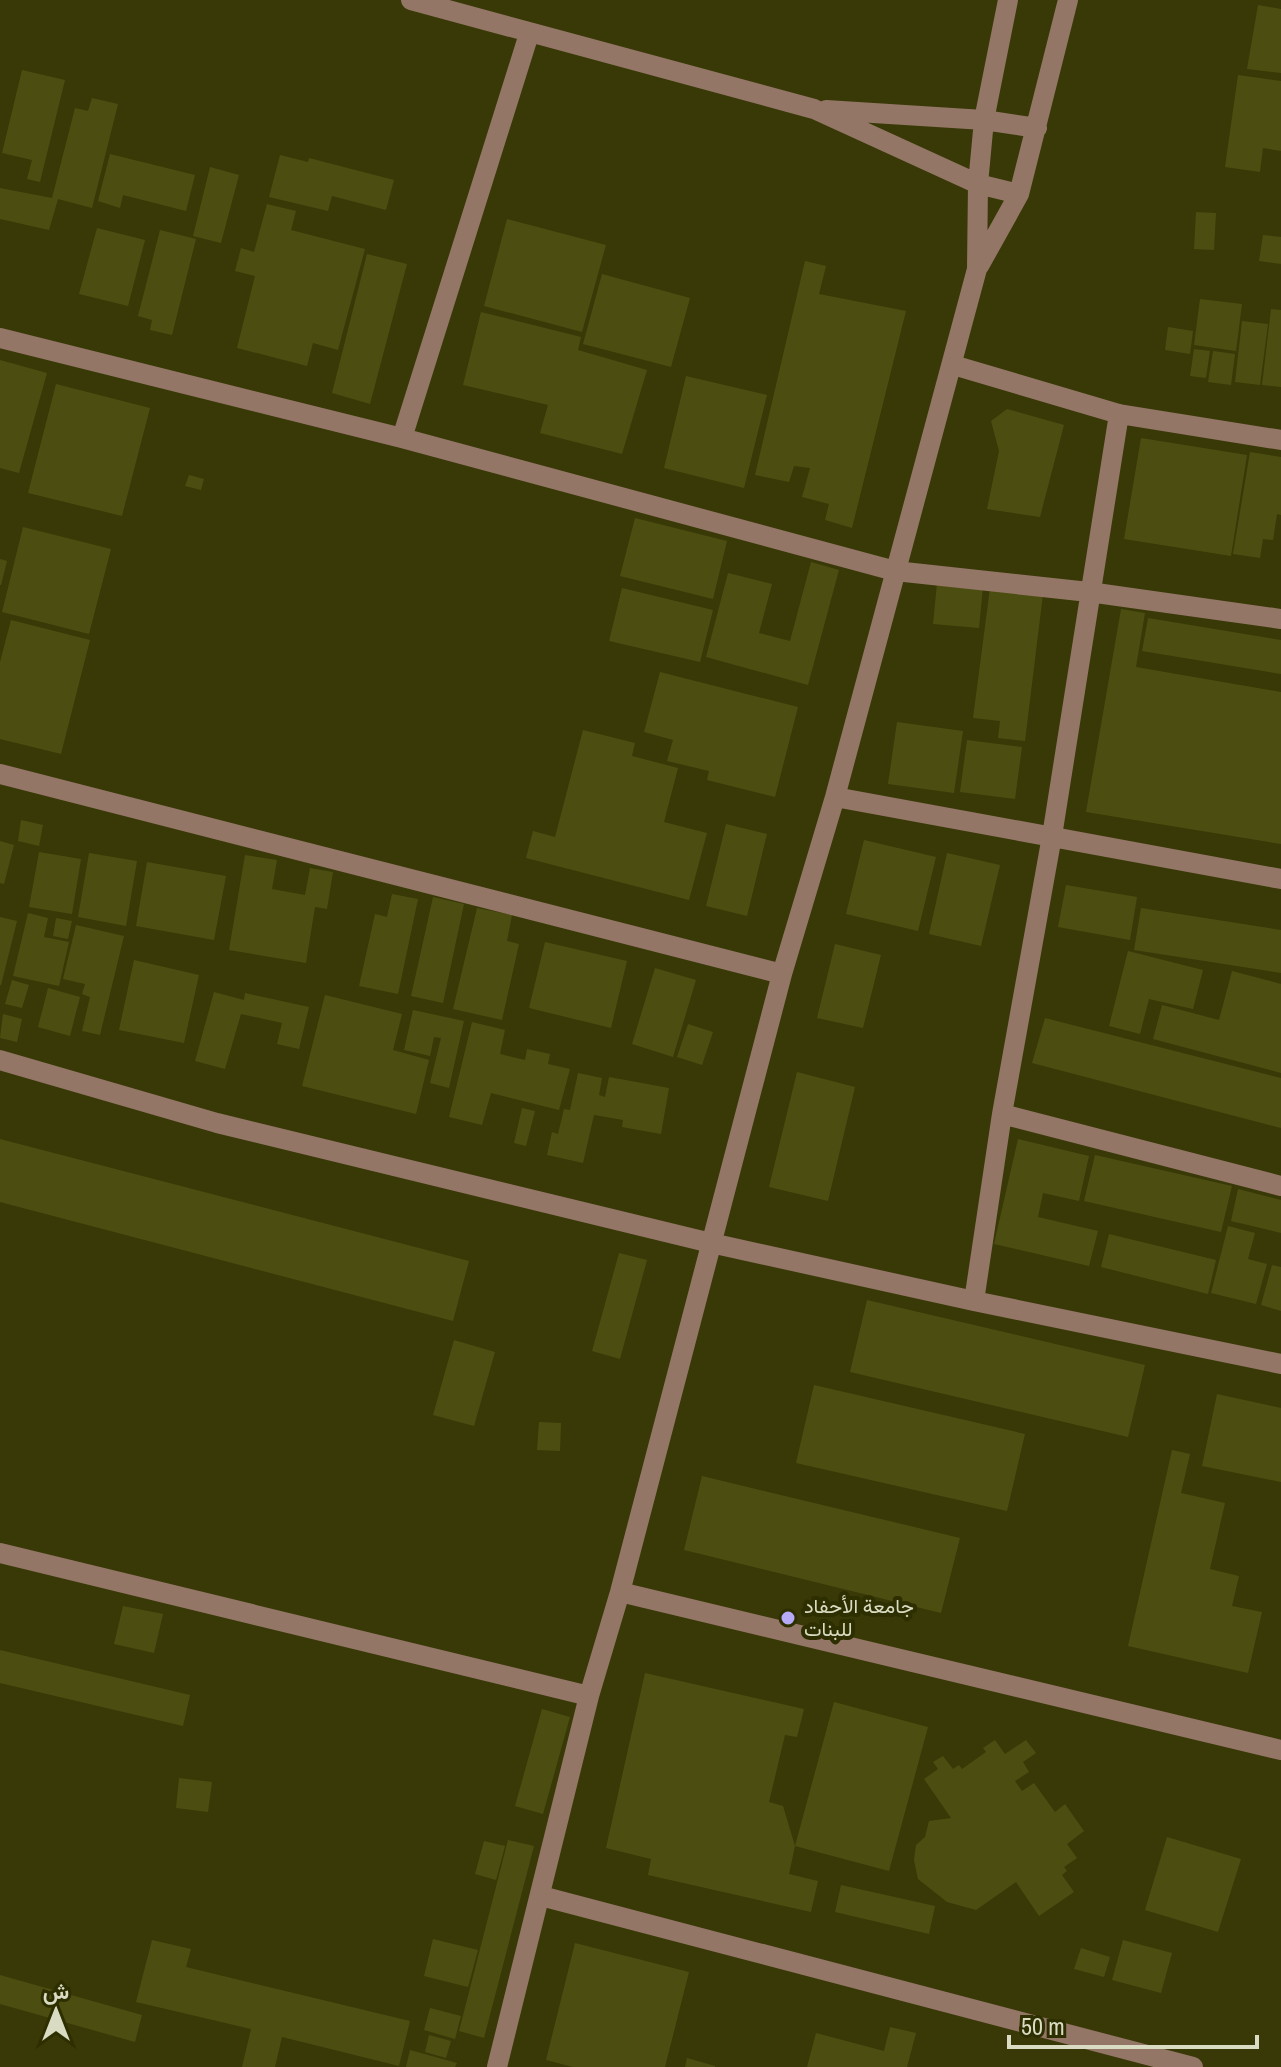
<svg xmlns="http://www.w3.org/2000/svg" width="1281" height="2067" font-family="'Archivo Narrow',Vazirmatn,sans-serif">
<style>
.building{fill:#4c4e11}
.lines{fill:none;stroke-linecap:round;stroke-linejoin:round}
.minor{stroke:#947666;stroke-width:20}
.poi-dot{fill:#b7abf8;stroke:#2e2f00;stroke-width:3}
.labels{text-anchor:middle;stroke-width:8;stroke-linejoin:round;paint-order:stroke}
.poi-label{font-size:20px;fill:#d9dbc2;stroke:#2e2f00;text-anchor:start}
</style>
<rect width="100%" height="100%" fill="#383907"/>
<path class="building" d="M1258,5l23,4v64l-34,-4z
M22,70l43,10 -25,102 -13,-3 5,-19 -30,-7z
M1238,75l43,6v70l-18,-3 -3,24 -35,-5z
M92,98l26,6 -26,104 -34,-9 -9,31 -49,-11v-31l52,10 23,-90 13,3z
M110,154l85,21 -9,36 -63,-16 -3,13 -22,-7z
M280,155l28,7 1,-4 85,22 -8,30 -54,-14 -4,15 -59,-14z
M210,167l29,8 -18,68 -28,-7z
M267,204l29,7 -5,19 74,19 -27,101 -25,-7 -6,23 -70,-18 18,-72 -20,-5 6,-23 13,4z
M1196,212l20,1 -2,37 -20,-1z
M507,219l99,26 -24,87 -98,-26z
M97,228l48,12 -17,66 -49,-12z
M160,230l36,9 -24,96 -22,-5 2,-10 -14,-4z
M1263,235l18,2v27l-22,-3z
M367,254l40,10 -37,140 -38,-11z
M805,261l21,5 -7,28 87,17 -54,217 -27,-8 4,-16 -27,-7 8,-29 -16,-2 -5,16 -34,-7z
M602,274l88,24 -19,69 -88,-23z
M1200,299l42,5 -6,47 -42,-6z
M1271,309l10,1v77l-19,-2z
M481,312l100,25 -3,13 69,20 -25,84 -82,-21 8,-28 -85,-20z
M1242,321l26,3 -8,61 -25,-3z
M1168,327l25,4 -3,23 -25,-4z
M1194,349l16,2 -4,27 -16,-2z
M1213,351l22,3 -4,31 -23,-3z
M0,360l47,13 -28,100 -19,-5z
M686,376l81,19 -23,93 -80,-20z
M56,384l94,24 -28,108 -94,-23z
M1007,409l57,16 -24,92 -53,-8 12,-58 -8,-30z
M1141,438l106,17 -16,101 -107,-17z
M1250,452l31,5v58l-4,-1 -4,26 -10,-1 -3,19 -27,-4z
M189,475l15,4 -3,11 -16,-4z
M635,518l92,23 -14,58 -93,-23z
M23,527l88,22 -22,85 -87,-22z
M0,559l7,2 -6,24h-1z
M811,562l28,8 -31,115 -102,-28 22,-84 44,11 -13,49 31,8z
M937,583l46,4 -4,41 -46,-4z
M622,588l91,22 -13,52 -91,-21z
M990,588l53,6 -18,147 -27,-3 2,-17 -27,-3z
M1121,609l24,4 -9,54 145,25v152l-195,-32z
M1148,618l133,22v34l-139,-23z
M11,620l79,20 -29,114 -61,-15v-77z
M660,672l138,35 -23,90 -68,-17 2,-9 -42,-10 6,-21 -29,-8z
M897,722l66,9 -9,62 -66,-9z
M583,730l52,13 -3,13 46,12 -14,54 43,11 -18,67 -163,-42 7,-27 22,6z
M967,740l55,7 -7,52 -55,-7z
M21,820l22,5 -4,21 -21,-5z
M726,824l41,10 -20,82 -41,-10z
M864,840l72,17 -18,74 -72,-17z
M0,841l14,4 -10,39 -4,-1z
M39,852l42,7 -9,55 -43,-7z
M89,853l48,8 -11,65 -48,-9z
M947,853l53,12 -19,81 -52,-12z
M245,855l32,5 -5,29 33,6 5,-27 23,4 -6,37 -12,-2 -9,56 -77,-13z
M147,862l79,14 -12,64 -78,-14z
M1066,885l71,12 -7,43 -72,-13z
M392,894l26,5 -20,95 -39,-8 16,-72 12,3z
M433,897l31,7 -21,99 -32,-7z
M477,908l35,7 -5,26 12,3 -17,76 -49,-11z
M1141,908l140,22v43l-147,-23z
M28,913l20,5 -4,19 25,5 -10,44 -46,-10z
M0,917l17,4 -16,64h-1z
M56,918l16,3 -4,18 -15,-3z
M76,925l48,11 -24,99 -18,-4 8,-34 -8,-3 3,-10 -22,-5z
M545,942l82,19 -16,67 -82,-20z
M835,944l46,11 -18,73 -46,-10z
M1128,951l75,19 -10,39 -44,-10 -9,35 -31,-8z
M134,960l65,15 -15,68 -65,-13z
M655,968l41,12 -23,77 -41,-13z
M1232,971l49,13v89l-128,-34 9,-34 57,15z
M12,980l17,5 -7,23 -17,-4z
M48,988l32,9 -10,39 -32,-9z
M214,992l30,8 1,-7 64,14 -10,42 -22,-5 5,-21 -41,-9 -16,55 -30,-8z
M325,995l77,19 -9,36 36,10 -13,54 -114,-28z
M413,1010l51,11 -15,67 -19,-5 11,-45 -7,-1 -4,19 -26,-6z
M3,1014l19,5 -5,23 -17,-4z
M1045,1018l236,60v50l-249,-65z
M472,1022l33,8 -5,24 25,6 2,-11 23,5 -2,10 22,5 -11,41 -68,-17 -9,32 -33,-8z
M688,1024l25,8 -11,33 -25,-8z
M797,1072l58,15 -27,114 -59,-14z
M578,1073l24,5 -3,17 6,2 4,-20 60,11 -8,46 -39,-7 1,-7 -29,-5 -11,48 -36,-8 5,-23 6,2 6,-25 6,1z
M522,1108l13,3 -9,35 -12,-3z
M0,1139l469,122 -16,60 -453,-119z
M1018,1139l71,17 -10,45 -36,-8 -5,24 60,14 -9,35 -95,-22z
M1095,1155l137,31 -11,46 -137,-31z
M1238,1189l43,11v33l-50,-12z
M1228,1226l27,7 -7,26 19,5 -11,40 -45,-11z
M1109,1234l107,26 -8,34 -107,-27z
M619,1253l28,7 -27,99 -28,-8z
M1272,1265l9,2v44l-20,-6z
M867,1300l278,65 -17,72 -278,-65z
M454,1340l41,12 -21,74 -41,-11z
M814,1385l211,49 -18,77 -211,-48z
M1217,1394l64,14v74l-79,-16z
M539,1422l22,1 -1,28 -23,-1z
M1172,1450l18,4 -9,39 44,10 -15,66 29,7 -7,30 30,6 -14,61 -120,-27z
M702,1476l258,62 -19,75 -257,-63z
M123,1606l40,8 -9,39 -40,-9z
M0,1650l190,45 -7,31 -183,-43z
M645,1673l159,36 -7,28 -12,-2 -16,67 14,4 12,40 -6,28 29,7 -7,31 -163,-37 3,-16 -45,-11z
M834,1702l94,25 -39,144 -94,-25z
M542,1709l28,8 -27,97 -28,-8z
M995,1740l10,14 21,-14 10,13 -13,9 6,10 -14,9 7,10 12,-8 21,29 10,-8 19,27 -17,13 10,14 -13,9 3,4 -5,4 12,17 -35,24 -23,-34 -40,28 -29,-8 -29,-23 -4,-19 2,-15 9,-8 4,-16 22,-3 -27,-39 14,-10 -5,-7 10,-6 10,13 6,-4 3,4 24,-17 -3,-4z
M179,1778l33,4 -4,30 -32,-4z
M1167,1837l74,22 -23,73 -73,-22z
M508,1840l26,6 -50,192 -25,-7z
M484,1841l21,5 -9,34 -21,-6z
M841,1885l94,21 -6,28 -94,-22z
M433,1939l45,11 -10,37 -44,-11z
M152,1940l39,9 -5,18 224,54 -11,45 -117,-29 -7,30h-33l9,-38 -115,-27z
M1123,1940l49,13 -11,40 -49,-13z
M575,1943l114,29 -24,95h-92l-27,-7z
M1081,1948l29,9 -6,20 -30,-8z
M0,1975l142,40 -7,27 -135,-38z
M430,2008l31,8 -6,23 -31,-9z
M890,2027l26,6 -9,34h-100l9,-34 68,18z
M429,2035l22,6 -5,17 -21,-6z
M410,2050l47,13 -2,4h-49z
M687,2058l28,8v1h-30z"/>
<g class="lines">
<path class="minor" d="M411,0l403,109 164,75 41,10
M826,110l158,10 53,8
M979,266l40,-72 49,-194
M0,338l402,100 493,133 194,21 192,27
M953,365l166,49 162,26
M402,438l127,-404
M0,774l782,200
M835,797l446,82
M0,1060l217,63 494,120 263,58 307,63
M1002,1114l279,72
M974,1301l28,-187 50,-278 67,-422
M0,1553l589,143
M620,1592l661,158
M541,1896l652,171
M497,2067l92,-371 31,-104 162,-618 53,-177 142,-528 1,-85 6,-64 24,-120"/>
</g>
<circle class="poi-dot" cx="788" cy="1618" r="8"/>
<g class="labels">
<g class="poi-label">
<text x="804" y="1613">جامعة الأحفاد<tspan x="804" dy="23">للبنات</tspan></text>
</g>
</g>
<g transform="translate(56 2011)" stroke="#2e2f00" stroke-width="6" paint-order="stroke">
<path d="M0-6L14 30L0 20L-14 30Z" fill="#d9dbc2"/>
<text y="-12" font-size="22" font-weight="bold" text-anchor="middle" fill="#d9dbc2">ش</text>
</g>
<path d="M1009 2035v12h248v-12" fill="none" stroke="#d9dbc2" stroke-width="4"/>
<text x="1021" y="2035" font-size="24" fill="#d9dbc2" stroke="#2e2f00" stroke-width="6" paint-order="stroke">50 m</text>
</svg>
